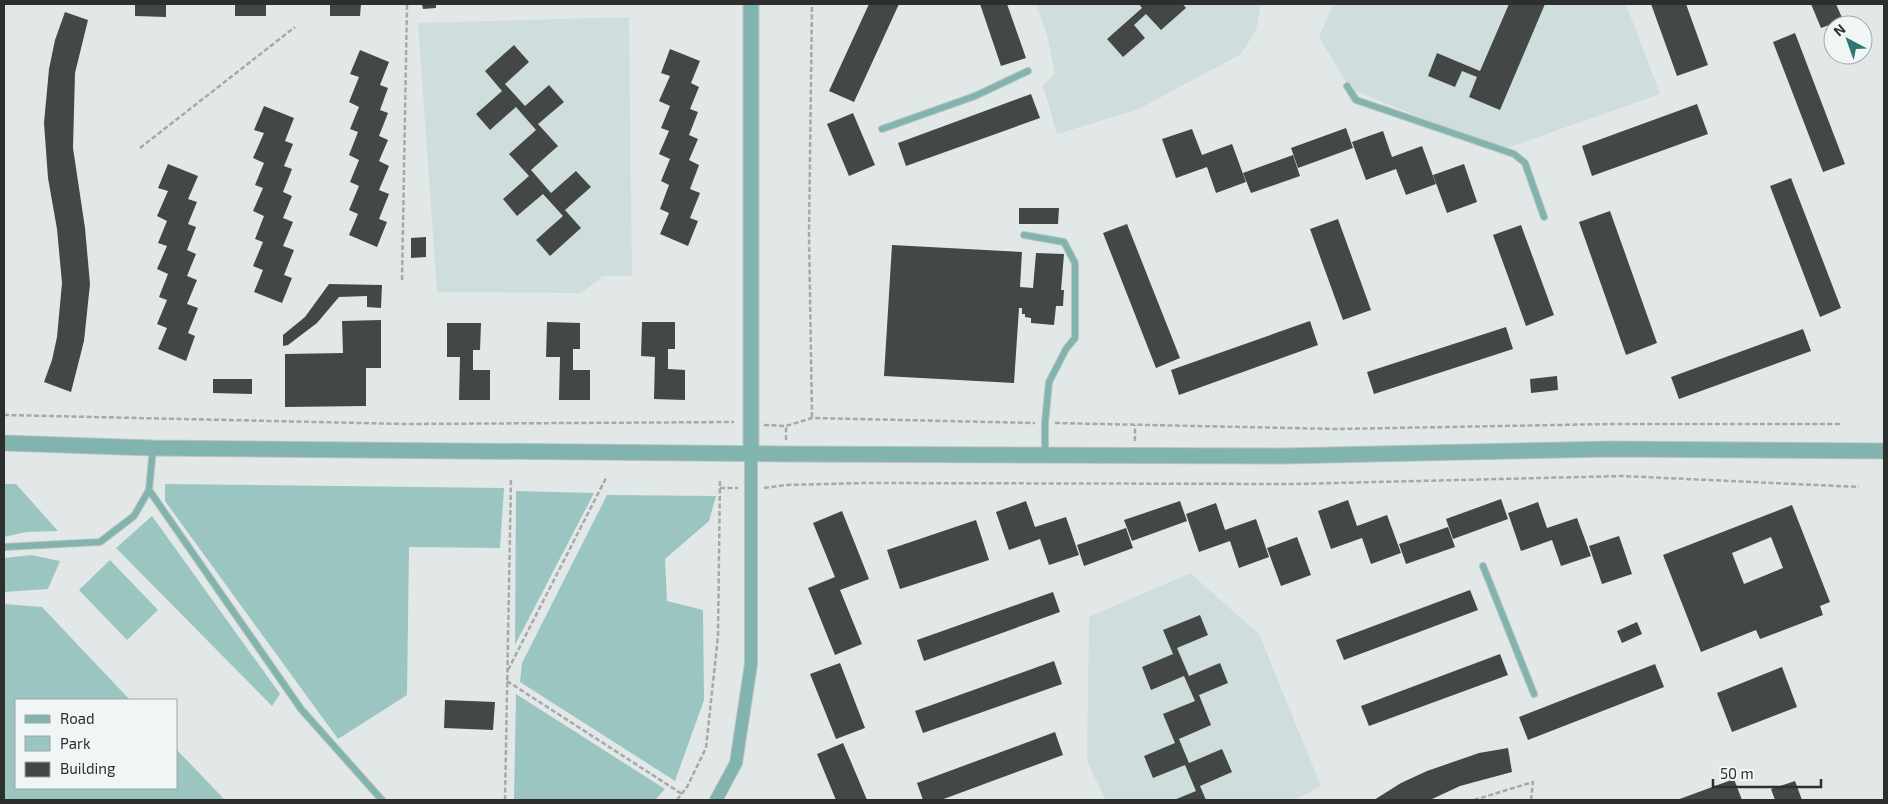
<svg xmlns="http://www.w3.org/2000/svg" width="1888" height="804" font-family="'Exo 2',sans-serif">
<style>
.built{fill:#cfdedd}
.green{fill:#9bc5c1}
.building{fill:#434847;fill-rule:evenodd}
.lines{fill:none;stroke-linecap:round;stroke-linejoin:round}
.service-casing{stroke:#bec3c2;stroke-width:8}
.minor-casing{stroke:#bec3c2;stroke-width:14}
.tertiary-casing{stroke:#bec3c2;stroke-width:17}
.path{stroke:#a5aaa9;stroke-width:2.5;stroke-dasharray:5 2.5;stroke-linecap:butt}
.service{stroke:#82b4af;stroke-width:6}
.minor{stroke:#82b4af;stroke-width:12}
.tertiary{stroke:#82b4af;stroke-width:15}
</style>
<rect width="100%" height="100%" fill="#e2e8e7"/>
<path class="built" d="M1036,4h225l-5,26 -15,24 -104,56 -80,24 -14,-48 12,-13 -8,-38z
M1333,4h293l34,90 -159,56 -151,-61 -31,-52z
M629,17l3,259h-29l-22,17 -144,-1 -19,-269z
M1190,573l69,61 62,152 -27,14h-189l-18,-40 2,-143z"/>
<path class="green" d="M4,484h12l42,47 -32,1 -22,5z
M165,484l339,4 -4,60 -91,-1 -2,148 -69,44 -173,-238z
M516,491l78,2 -79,152z
M607,495l109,1 -7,25 -44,38 2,42 36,9 1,90 -29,81 -155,-99 2,-19z
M152,516l128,178 -8,12 -156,-158z
M31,555l29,6 -12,28 -44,3v-34z
M110,560l48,50 -31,30 -48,-50z
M4,604l38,3 88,93h-114v88h160v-39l49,51h-221z
M516,694l149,95 -10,11h-141z"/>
<path class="building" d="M135,4h31v13l-31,-1z
M235,4h31v12h-31z
M330,4h31l-1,12h-30z
M422,4h14v4l-13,1z
M869,4h30l-45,98 -25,-11z
M980,4h27l19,54 -25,8z
M1139,4h44l3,4 -25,22 -15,-16 -12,11 11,13 -22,19 -16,-18 35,-31z
M1509,4h36l-45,106 -31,-13 8,-20 -15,-6 -7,16 -27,-11 9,-23 43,18z
M1651,4h35l22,61 -31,11z
M1811,4h25l7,16 -22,8z
M65,12l23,8 -13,53 -2,75 12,80 5,56 -6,57 -13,51 -27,-10 8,-22 5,-23 5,-54 -5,-54 -9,-51 -4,-55 5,-54 6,-29z
M1795,33l50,131 -22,8 -50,-130z
M514,45l15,17 -24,22 20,22 24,-21 15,17 -26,22 20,22 -27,24 20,23 25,-22 15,16 -26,23 16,18 -31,28 -14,-16 27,-24 -20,-22 -26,22 -14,-17 26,-23 -20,-22 27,-24 -20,-23 -26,23 -14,-16 26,-23 -17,-20z
M670,49l30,12 -9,22 8,4 -9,22 8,3 -9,23 9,4 -9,21 10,5 -9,24 10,4 -10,25 8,3 -10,25 -28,-12 9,-21 -9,-4 9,-24 -8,-4 9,-22 -11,-5 10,-23 -8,-3 9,-22 -11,-5 11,-25 -9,-3z
M360,50l29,12 -9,23 8,3 -8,22 8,3 -9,23 9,4 -9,21 10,5 -10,24 10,4 -10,25 8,3 -10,25 -28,-12 9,-21 -9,-4 10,-24 -9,-4 9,-22 -10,-5 9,-23 -8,-3 9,-22 -10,-5 10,-25 -9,-3z
M1031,94l9,24 -134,48 -8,-23z
M1697,104l11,30 -116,42 -10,-30z
M264,106l30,12 -9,23 8,3 -9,22 8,3 -9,23 9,4 -9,22 10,4 -10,24 11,4 -10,25 8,3 -10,25 -28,-11 9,-22 -10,-4 10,-24 -8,-3 9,-23 -11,-5 10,-23 -8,-3 9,-22 -11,-5 11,-25 -10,-3z
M853,113l22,52 -26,11 -22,-52z
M1346,128l7,20 -55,20 -7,-20z
M1192,129l10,26 30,-11 14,38 -30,11 -9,-26 -31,11 -14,-39z
M1383,131l9,26 30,-11 14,38 -30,11 -10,-26 -30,11 -14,-38z
M1293,155l7,21 -49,17 -8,-20z
M168,164l30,12 -10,23 9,3 -9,22 8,3 -9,23 9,4 -9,22 10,4 -10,24 11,4 -10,25 7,3 -9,25 -28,-12 9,-21 -10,-4 10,-24 -8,-3 9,-23 -11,-5 10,-23 -9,-3 9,-22 -10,-5 11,-25 -10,-3z
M1464,164l13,38 -30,11 -14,-38z
M1791,178l50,130 -21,9 -50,-131z
M1019,208h40l-1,16h-39z
M1610,211l47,132 -31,12 -47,-133z
M1338,219l33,91 -28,10 -33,-91z
M1127,224l53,134 -24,10 -53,-135z
M1521,225l33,90 -28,11 -33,-91z
M426,237v20l-15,1v-20z
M892,245l130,7 -2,35 13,1 3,-35 28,1 -3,36h3l-1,16h-7l-2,19 -23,-2v-5l-6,-1v-3h-3v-6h-3l-5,75 -130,-7z
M329,284l53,1 -1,23 -14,-1v-11l-28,1 -22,26 -29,22 -5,1v-11l22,-18z
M381,320v48h-15v38l-81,1v-53l58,-1 -1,-32z
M1310,321l8,24 -139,50 -8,-25z
M547,322l33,1v26h-7v21h17v30h-31l1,-43h-14z
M642,322h33v27h-7v20l17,1v30l-31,-1 1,-42 -14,-1z
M447,323h34l-1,27h-7v20h17v30h-31l1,-43h-13z
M1506,327l7,22 -139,45 -7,-22z
M1803,329l8,22 -132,48 -8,-22z
M1557,376l1,14 -27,3 -1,-14z
M213,379h39v15l-39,-1z
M1501,499l7,20 -55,20 -7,-20z
M1348,500l9,26 30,-11 14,38 -30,11 -9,-26 -31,11 -13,-38z
M1026,501l9,26 31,-10 13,38 -30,10 -9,-26 -31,11 -13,-38z
M1180,501l7,20 -55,20 -8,-21z
M1538,502l9,26 30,-10 14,38 -30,10 -9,-26 -31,11 -13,-38z
M1216,503l9,27 31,-11 13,38 -30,11 -9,-27 -31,11 -13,-38z
M1792,505l38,97 -10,4 3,9 -63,24 -4,-9 -55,22 -38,-97zM1771,537l12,31 -39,16 -12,-31z
M842,511l27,68 -29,11 22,54 -27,11 -27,-67 27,-11 -22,-54z
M976,520l13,40 -89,29 -13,-39z
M1448,527l7,20 -49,17 -7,-20z
M1126,528l7,20 -49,18 -7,-21z
M1619,536l13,38 -30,10 -13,-38z
M1297,537l14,38 -30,11 -14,-38z
M1470,590l8,20 -134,50 -8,-20z
M1053,592l7,20 -136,49 -7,-21z
M1200,615l8,20 -31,13 12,28 31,-13 8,20 -29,12 12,30 -32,14 10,24 33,-14 10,23 -32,14 6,14h-32l22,-9 -11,-26 -32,13 -9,-22 31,-13 -12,-29 32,-13 -11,-25 -33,14 -9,-23 31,-13 -10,-24z
M1637,622l5,12 -20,9 -5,-12z
M1500,654l8,21 -139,51 -8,-20z
M1054,661l8,23 -139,49 -8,-22z
M840,663l25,65 -29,11 -26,-65z
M1655,664l9,23 -136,53 -9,-23z
M1782,667l15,40 -65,25 -15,-39z
M445,700l50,2 -2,28 -49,-2z
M1055,732l8,23 -122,45h-18l-6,-17z
M843,743l24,57h-31l-19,-46z
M1508,748l4,24 -52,14 -30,14h-56l27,-17 26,-12 52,-18z
M1734,779l8,21h-65z
M1795,781l7,19h-27l-4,-11z"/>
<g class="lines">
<defs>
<path id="service" d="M1347,86l9,14 158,54 11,9 19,54
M882,129l93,-33 53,-25
M1024,235l40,7 11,21v75l-9,11 -17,33 -4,41v32
M149,490l152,219 81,91
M4,547l96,-5 34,-26 15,-26 4,-42
M1483,566l51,128"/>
<path id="minor" d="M716,800l20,-37 15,-99v-210"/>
<path id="tertiary" d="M751,4v450
M4,443l149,5 633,6 497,2 328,-7 273,2"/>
</defs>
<use href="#service" class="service-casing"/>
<use href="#minor" class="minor-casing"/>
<use href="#tertiary" class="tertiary-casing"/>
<path class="path" d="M140,148l155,-121
M402,280l5,-276
M4,415l402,9 328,-2
M812,417l-3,-183 3,-230
M1055,423l281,6 275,-5h230
M764,425l22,1 26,-8 223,5
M786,440v-14
M1135,441v-16
M720,488h18
M764,488l22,-3 79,-2 429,1 329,-8 236,11
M508,670l98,-192
M507,681l175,113
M505,800l6,-322
M677,800l10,-13 19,-39 12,-112 2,-157
M1474,800l59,-18 -2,18"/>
<use href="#service" class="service"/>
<use href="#minor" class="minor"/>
<use href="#tertiary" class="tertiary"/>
</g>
<rect width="1888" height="804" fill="none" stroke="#2d2f2f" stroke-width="10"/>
<rect x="15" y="699" width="162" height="90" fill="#f0f5f5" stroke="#a2a6a6"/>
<rect x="25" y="715" width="25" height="8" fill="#82b4af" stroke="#a2a6a6"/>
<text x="60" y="724" font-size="15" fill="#2d2f2f">Road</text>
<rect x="25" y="736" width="25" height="15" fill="#9bc5c1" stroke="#a2a6a6"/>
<text x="60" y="749" font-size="15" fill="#2d2f2f">Park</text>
<rect x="25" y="762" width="25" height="15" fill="#434847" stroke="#a2a6a6"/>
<text x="60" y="774" font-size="15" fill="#2d2f2f">Building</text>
<g transform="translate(1848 40) rotate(319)"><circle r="24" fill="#f0f5f5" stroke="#a2a6a6"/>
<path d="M0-4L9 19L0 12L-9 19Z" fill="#2f7772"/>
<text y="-8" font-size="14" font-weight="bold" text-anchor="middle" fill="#2d2f2f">N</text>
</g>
<path d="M1713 779v8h108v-8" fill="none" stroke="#2d2f2f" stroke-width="2.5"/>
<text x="1720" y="779" font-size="15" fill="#2d2f2f" stroke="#f0f5f5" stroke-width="4" paint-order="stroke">50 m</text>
</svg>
